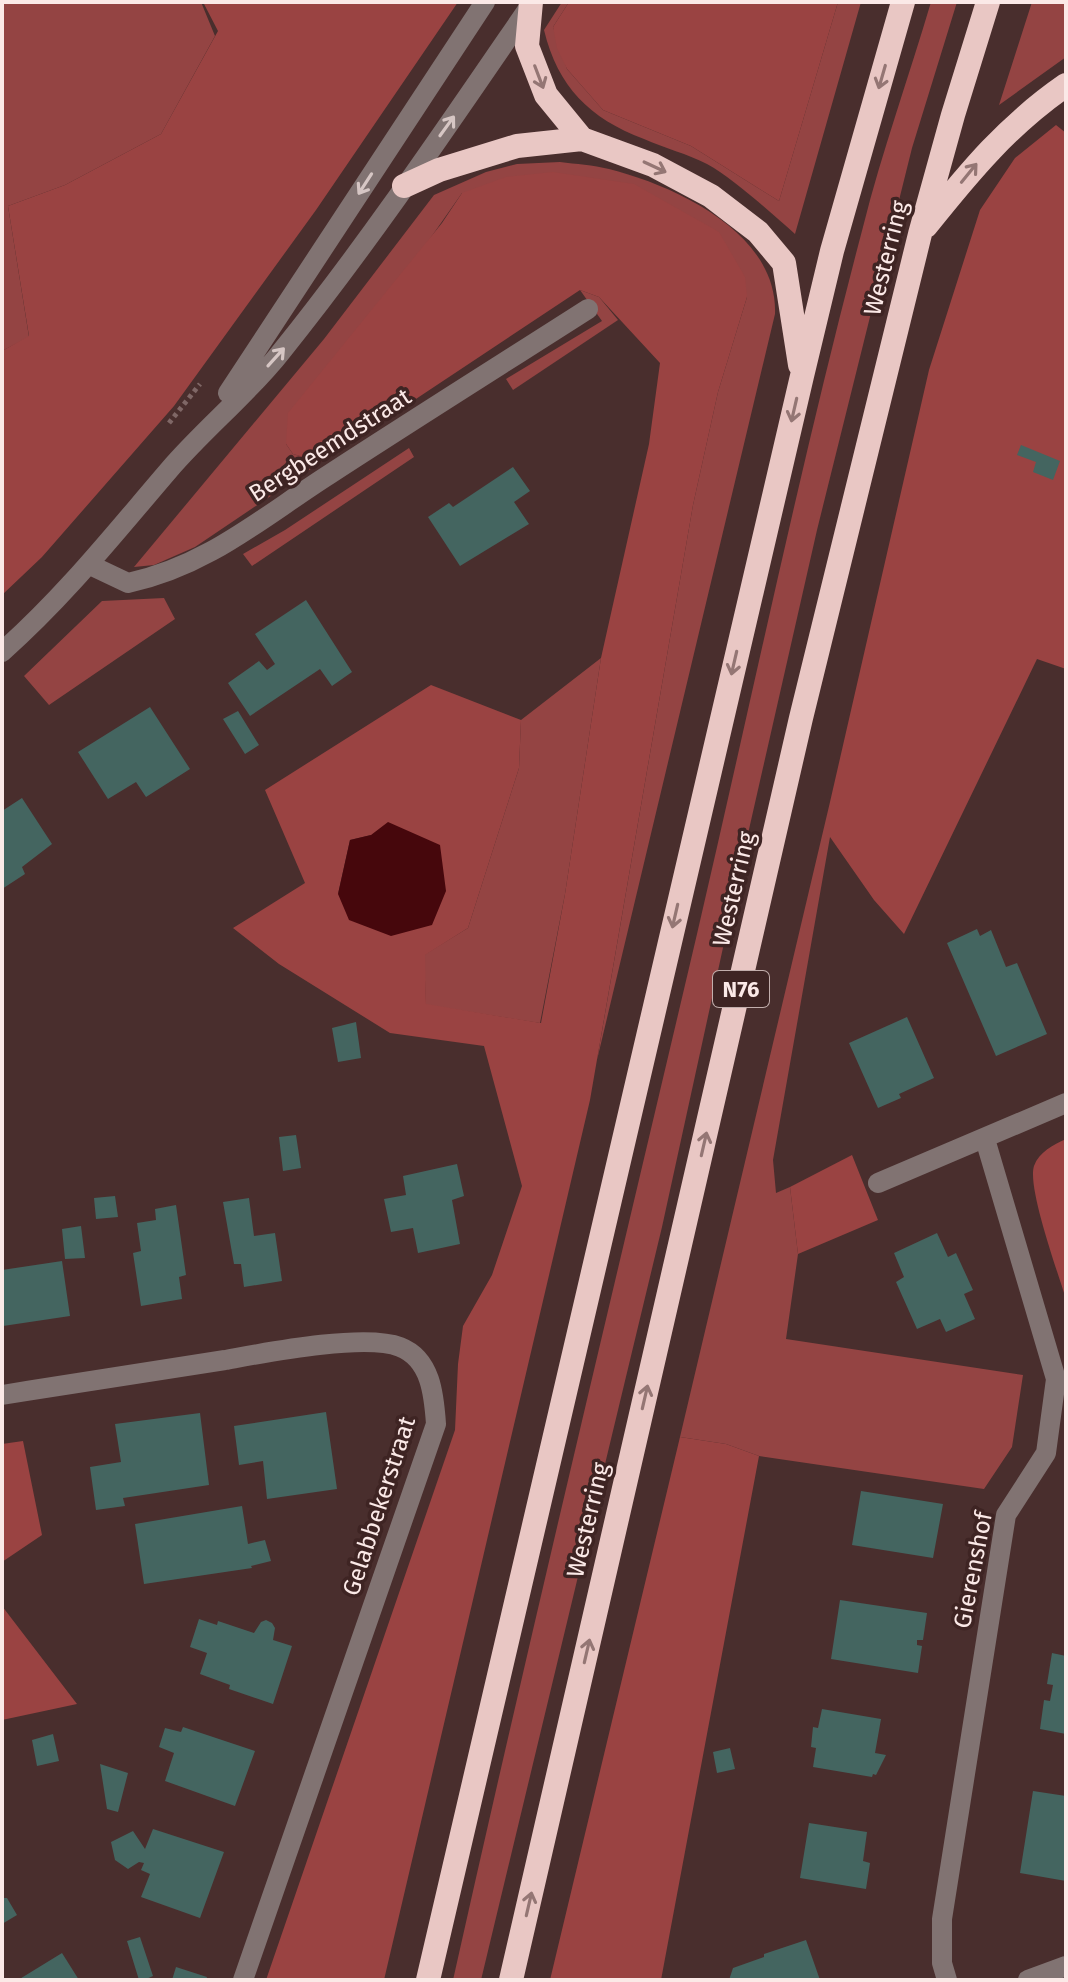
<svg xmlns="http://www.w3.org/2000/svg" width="1068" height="1982" font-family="'Fira Sans',sans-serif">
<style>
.green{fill:#944443}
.forest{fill:#9a4342;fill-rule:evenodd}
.water{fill:#46070c}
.building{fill:#446560}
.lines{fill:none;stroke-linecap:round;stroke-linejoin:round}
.path{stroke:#7f6766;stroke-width:5;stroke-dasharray:4 4;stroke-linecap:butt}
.minor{stroke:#817372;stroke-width:20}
.highway{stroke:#e9c7c4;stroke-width:24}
.oneway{stroke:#947674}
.oneway2{stroke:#d6c6c4}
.labels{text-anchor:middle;stroke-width:7;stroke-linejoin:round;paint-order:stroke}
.shield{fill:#3e2423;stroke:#c2aeac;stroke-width:2}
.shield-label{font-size:22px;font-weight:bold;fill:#fbe9e7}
.street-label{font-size:24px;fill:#fbe9e7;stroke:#3e2423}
</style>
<rect width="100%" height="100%" fill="#492e2d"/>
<path class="green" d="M2,2h199l14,34 -54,98 -96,51 -57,21 21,131 -27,14z
M562,2h7l-16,25 14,42 36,41 88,36 88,55 59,-199h23l-66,232c-24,-21 -61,-55 -88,-70 -19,-10 -43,-16 -63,-25 -55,-21 -86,-52 -100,-109z
M931,2h26l-45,146 -95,382 -72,317 -83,380 -181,753h-28c78,-349 162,-697 244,-1046 55,-236 104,-473 166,-707 19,-76 46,-150 68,-225z
M1032,2h34v55l-67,48z
M560,162c16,2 33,3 49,7 67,17 169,64 166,145l-178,746 96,-555 25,-113 29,-95 -285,-104 -176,251 7,10 28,8 -126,85 -41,18 -20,2 190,-228 110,-144 52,-23 31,-8z
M580,290l19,7 19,23 -105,70 -7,-11 96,-58z
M409,448l5,9 -162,109 -9,-12 42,-24z
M164,598l11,21 -126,86 -25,-29 78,-75z
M601,658l-36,236 -25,129 -114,-18 -2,-50 44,-27 51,-160 2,-48z
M830,802v35l-57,323 3,33 14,-6 8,67 -12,85 237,36 -11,72 -28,42 -225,-33 -33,-12 -46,-7z"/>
<path class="forest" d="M203,2h255l-142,208 -142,196 -132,151 -40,38v-244l27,-15 -21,-130 57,-21 96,-51 57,-103z
M569,2h269l-59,199 -88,-55 -88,-36 -36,-41 -10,-21 -4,-21z
M1056,125l10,8v536l-29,-10 -133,275 -30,-34 -44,-63v-35l99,-432 51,-160 35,-52z
M553,172l81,12 85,48 26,45 2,20 -29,95 -25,113 -103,595 -206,880h-118l189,-550 3,-66 5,-38 29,-51 30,-89 -38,-140 -94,-13 -111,-69 -46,-36 72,-45 -40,-93 166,-105 90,35 -2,48 -51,160 -43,27 1,49 115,19 24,-129 36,-236 48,-214 11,-81 -61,-66 -19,-7 -259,172 -28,-8 -7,-10 2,-31 154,-190 20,-30 44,-16zM371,835l-33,59 12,-54z
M1066,1139v160c-8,-26 -39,-112 -32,-133 5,-14 19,-21 32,-27z
M852,1155l26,65 -80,34 -8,-67z
M680,1437l46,7 33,12 -98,524h-111z
M23,1441l19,94 -40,27v-118z
M2,1606l75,98 -75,16z"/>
<path class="water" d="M388,822l52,23 6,46 -14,34 -41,11 -42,-16 -11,-26 12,-54 21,-5z"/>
<path class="building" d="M1021,445l39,16 -7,19 -20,-8 3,-10 -19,-7z
M513,467l17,24 -16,11 15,22 -69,42 -32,-49 21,-14 4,4z
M306,600l46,72 -20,14 -12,-17 -70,47 -22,-33 31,-22 8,9 8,-6 -20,-30z
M150,707l40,62 -44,28 -10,-15 -28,17 -30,-47z
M238,711l21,34 -14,9 -22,-35z
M22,798l30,46 -30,23 3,7 -23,15v-78z
M977,929l3,7 11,-6 15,37 11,-4 30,71 -51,22 -49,-113z
M907,1017l27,61 -35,16 2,4 -23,10 -29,-65z
M356,1022l5,36 -23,4 -6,-34z
M296,1135l5,33 -18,3 -4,-34z
M457,1164l7,32 -12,4 8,44 -42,9 -5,-25 -22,4 -7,-33 22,-4 -3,-19z
M115,1196l3,21 -22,2 -2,-21z
M249,1198l5,38 21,-3 7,48 -38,6 -3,-23h-7l-11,-62z
M176,1205l10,70 -7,2 3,22 -41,7 -8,-53 8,-2 -4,-28 19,-3 -1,-11z
M81,1226l4,32 -20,1 -3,-30z
M937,1233l11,24 8,-4 17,37 -9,4 11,25 -29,13 -6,-13 -23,10 -21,-47 8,-5 -10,-24z
M62,1261l8,55 -67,10 -1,-56z
M326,1412l11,77 -70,10 -4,-38 -24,4 -5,-39z
M200,1413l9,72 -86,13 2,8 -29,4 -6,-43 31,-5 -6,-38z
M861,1491l82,13 -10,54 -81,-13z
M242,1506l6,38 17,-4 6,21 -20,5 1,2 -108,16 -9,-60z
M840,1600l87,13 -4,27h-6v5l5,1 -4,27 -87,-14z
M199,1619l18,6 1,-4 36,12 7,-11 5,-2 6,3 3,5 -2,12 19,6 -19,58 -44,-15 1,-4 -30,-11 7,-21 -17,-6z
M1052,1653l14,3v78l-26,-5 4,-29 6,1 3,-16 -6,-1z
M822,1709l59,10 -6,34 11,2 -10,20 -3,-1 -1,3 -59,-10 3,-19 -5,-1 2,-20 5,1z
M183,1727l72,24 -20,55 -70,-25 9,-28 -15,-6 6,-19 16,4z
M53,1734l6,27 -22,5 -5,-26z
M730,1748l5,21 -18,4 -4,-21z
M100,1764l28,9 -10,39 -11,-3z
M1033,1791l33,5v85l-46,-8z
M809,1823l58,9 -4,29 7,2 -4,26 -66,-11z
M153,1829l71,23 -24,66 -59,-21 9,-23 -9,-4 3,-7 -5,-1 -11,7 -13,-9 -4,-18 22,-11 12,18z
M2,1898h5l10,17 -15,9z
M140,1937l13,39 -9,4h-5l-12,-39z
M806,1940l14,40h-91l4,-12 31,-11v-3z
M62,1953l17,27h-61z
M176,1967l31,10 -1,3h-34z"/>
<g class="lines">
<path class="path" d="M169,423l31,-39"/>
<path class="minor" d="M228,393l257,-391
M90,565l38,18c80,-17 136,-67 202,-109 86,-56 172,-110 258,-165
M2,652c64,-57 112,-118 167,-182 35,-41 80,-77 112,-118 90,-112 170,-231 251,-349
M878,1183l188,-80
M2,1395c74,-12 148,-23 223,-35 39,-7 140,-27 175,-13 31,12 34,48 36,77l-193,556
M947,1980l-5,-17v-44l64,-404 40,-62 10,-74 -71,-240
M1028,1980l38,-14"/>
<path class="highway" d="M531,2l-4,44 19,49 36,44
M404,186l35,-16 78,-24 65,-7 71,26 58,31 47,36 26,31 16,102
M926,226c44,-55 82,-101 140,-141
M428,1980l374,-1604 30,-125 71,-249
M511,1980l290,-1262 119,-484 33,-119 35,-113"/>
</g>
<defs><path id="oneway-shaft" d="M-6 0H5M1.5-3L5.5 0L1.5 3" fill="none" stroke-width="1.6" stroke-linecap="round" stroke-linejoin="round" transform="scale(2)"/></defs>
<g class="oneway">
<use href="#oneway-shaft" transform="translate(539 77) rotate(69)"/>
<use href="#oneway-shaft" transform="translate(882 77) rotate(106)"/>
<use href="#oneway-shaft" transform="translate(655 167) rotate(25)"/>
<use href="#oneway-shaft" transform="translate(969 173) rotate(-51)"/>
<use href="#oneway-shaft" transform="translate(794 410) rotate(103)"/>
<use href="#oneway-shaft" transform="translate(734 663) rotate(103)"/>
<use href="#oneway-shaft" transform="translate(675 916) rotate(103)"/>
<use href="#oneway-shaft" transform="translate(704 1144) rotate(-77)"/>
<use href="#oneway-shaft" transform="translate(645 1397) rotate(-77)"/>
<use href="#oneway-shaft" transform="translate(587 1651) rotate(-77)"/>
<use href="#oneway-shaft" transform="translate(529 1904) rotate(-77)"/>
</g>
<g class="oneway2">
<use href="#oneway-shaft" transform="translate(447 126) rotate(-54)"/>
<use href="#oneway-shaft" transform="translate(365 184) rotate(123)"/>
<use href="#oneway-shaft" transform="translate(276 357) rotate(-48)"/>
</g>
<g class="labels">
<rect class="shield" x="713" y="971" width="56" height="36" rx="6"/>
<g class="shield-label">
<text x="741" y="997">N76</text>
</g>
<g class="street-label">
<text transform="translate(886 258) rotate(-76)" y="8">Westerring</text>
<text transform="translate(330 445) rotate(-33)" y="8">Bergbeemdstraat</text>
<text transform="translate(734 889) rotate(-77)" y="8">Westerring</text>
<text transform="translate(379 1506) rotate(-72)" y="8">Gelabbekerstraat</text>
<text transform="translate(588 1520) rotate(-77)" y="8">Westerring</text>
<text transform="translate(973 1570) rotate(-79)" y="8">Gierenshof</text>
</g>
</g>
<rect width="1068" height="1982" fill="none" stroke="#fbe9e7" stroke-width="8"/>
</svg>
